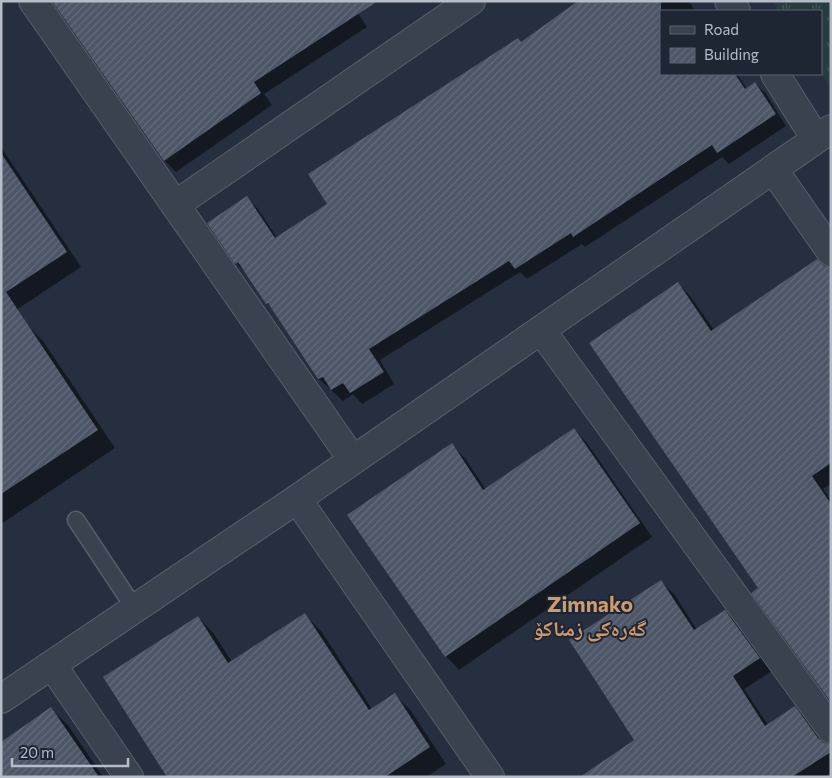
<svg xmlns="http://www.w3.org/2000/svg" width="832" height="778" font-family="Commissioner,'Noto Naskh Arabic',sans-serif">
<style>
.grass{fill:url(#grass-tufts)}
.shadow{fill:#0007}
.building{fill:url(#building-hatch)}
.lines{fill:none;stroke-linecap:round;stroke-linejoin:round}
.lane-casing{stroke:#575f6c;stroke-width:19}
.street-casing{stroke:#575f6c;stroke-width:30}
.lane{stroke:#3a414f;stroke-width:16}
.street{stroke:#3a414f;stroke-width:28}
.labels{text-anchor:middle;stroke-width:4;stroke-linejoin:round;paint-order:stroke}
.quarter-label{font-size:21px;font-weight:bold;fill:#d29a68;stroke:#1e2634}
</style>
<defs>
<pattern id="grass-tufts" width="24" height="20" patternUnits="userSpaceOnUse" patternTransform="scale(1.25)"><rect width="24" height="20" fill="#283c40"/><path d="M3 7l-1-3M5 7V3M7 7l1-3M15 17l-1-3M17 17v-4M19 17l1-3" fill="none" stroke="#45565a"/></pattern>
<pattern id="building-hatch" width="6" height="6" patternUnits="userSpaceOnUse" patternTransform="scale(1.25)"><rect width="6" height="6" fill="#4c5667"/><path d="M-1 1l2-2M0 6l6-6M5 7l2-2" fill="none" stroke="#646c7b"/></pattern>
</defs>
<rect width="100%" height="100%" fill="#262f3f"/>
<path class="grass" d="M772,1h59v86l-10,-13v-63h-43z"/>
<path class="shadow" d="M350,1l17,26 -103,67 8,11 -96,67 -11,-11 -108,-155z
M580,1h109l6,10h-34v63h76l10,15 8,-6 11,11 20,32 -57,38 -7,-7 -137,90 -3,-3 -55,35 -7,-7 -140,88 14,24 -32,20 -9,-10 -10,7 -24,-22 -43,-67 -9,-9 -20,-29 -10,-10 7,-5 -8,2v2l11,-65 11,11 19,29 52,-33 193,-162z
M1,147l80,120 -65,43 -15,-15z
M824,267l7,2v215l-8,5 8,11v200l-72,-111 -81,-306 12,13 24,34z
M25,323l18,18 72,107 -114,76v-186z
M574,429l13,14 65,94 -193,133 -13,-14 5,-211 14,13 21,32z
M661,582l13,12 23,36 28,-19 12,13 35,47 -28,18 24,36 27,-18 12,13 18,25h6v28l-7,4h-242l54,-36z
M305,615l16,16 51,78 23,-14 16,16 35,53 -20,13h-257l29,-160 16,17 18,28z
M51,709l17,16 35,52h-102z"/>
<path class="building" d="M52,1h326l-124,81 7,11 -97,68z
M578,1h83v73h74l10,15 10,-7 21,32 -59,39 -5,-8 -139,92 -2,-4 -56,36 -6,-8 -140,88 15,23 -34,21 -7,-10 -12,7 -8,-13 -5,2 -50,-76 -2,1 -28,-42 -3,2 -28,-41 40,-27 28,42 52,-34 -19,-30 210,-136 3,4z
M1,153l66,99 -61,40 92,138 -97,64z
M817,259l7,7 7,1v196l-19,13 19,28v198l-80,-109 7,-5 -169,-245 89,-61 33,49z
M574,428l66,95 -195,134 -98,-142 105,-72 31,47z
M661,580l33,50 31,-20 35,48 -27,18 32,50 30,-20 23,32 6,5 7,1v8l-39,25h-212l54,-37 -65,-100z
M305,613l64,97 26,-17 35,54 -45,30h-218l-64,-100 95,-61 30,47z
M51,707l48,70h-98v-35z"/>
<g class="lines">
<defs>
<path id="lane" d="M76,520l59,89"/>
<path id="street" d="M33,1l320,459
M729,1l7,10
M775,74l41,65
M773,169l58,83
M175,205l296,-204
M541,330l290,399
M297,499l193,278
M52,665l77,112
M1,699l296,-200 534,-370"/>
</defs>
<use href="#lane" class="lane-casing"/>
<use href="#street" class="street-casing"/>
<use href="#lane" class="lane"/>
<use href="#street" class="street"/>
</g>
<g class="labels">
<g class="quarter-label">
<text x="590" y="612">Zimnako<tspan x="590" dy="24">گەرەکی زمناکۆ</tspan></text>
</g>
</g>
<rect width="832" height="778" fill="none" stroke="#b6bdc9" stroke-width="5"/>
<rect x="660" y="10" width="162" height="65" fill="#1e2634" stroke="#5b6270"/>
<rect x="670" y="26" width="25" height="8" fill="#3a414f" stroke="#5b6270"/>
<text x="704" y="35" font-size="15" fill="#b6bdc9">Road</text>
<rect x="670" y="48" width="25" height="15" fill="url(#building-hatch)" stroke="#5b6270"/>
<text x="704" y="60" font-size="15" fill="#b6bdc9">Building</text>
<path d="M12 758v8h116v-8" fill="none" stroke="#b6bdc9" stroke-width="2.5"/>
<text x="20" y="758" font-size="15" fill="#b6bdc9" stroke="#1e2634" stroke-width="4" paint-order="stroke">20 m</text>
</svg>
